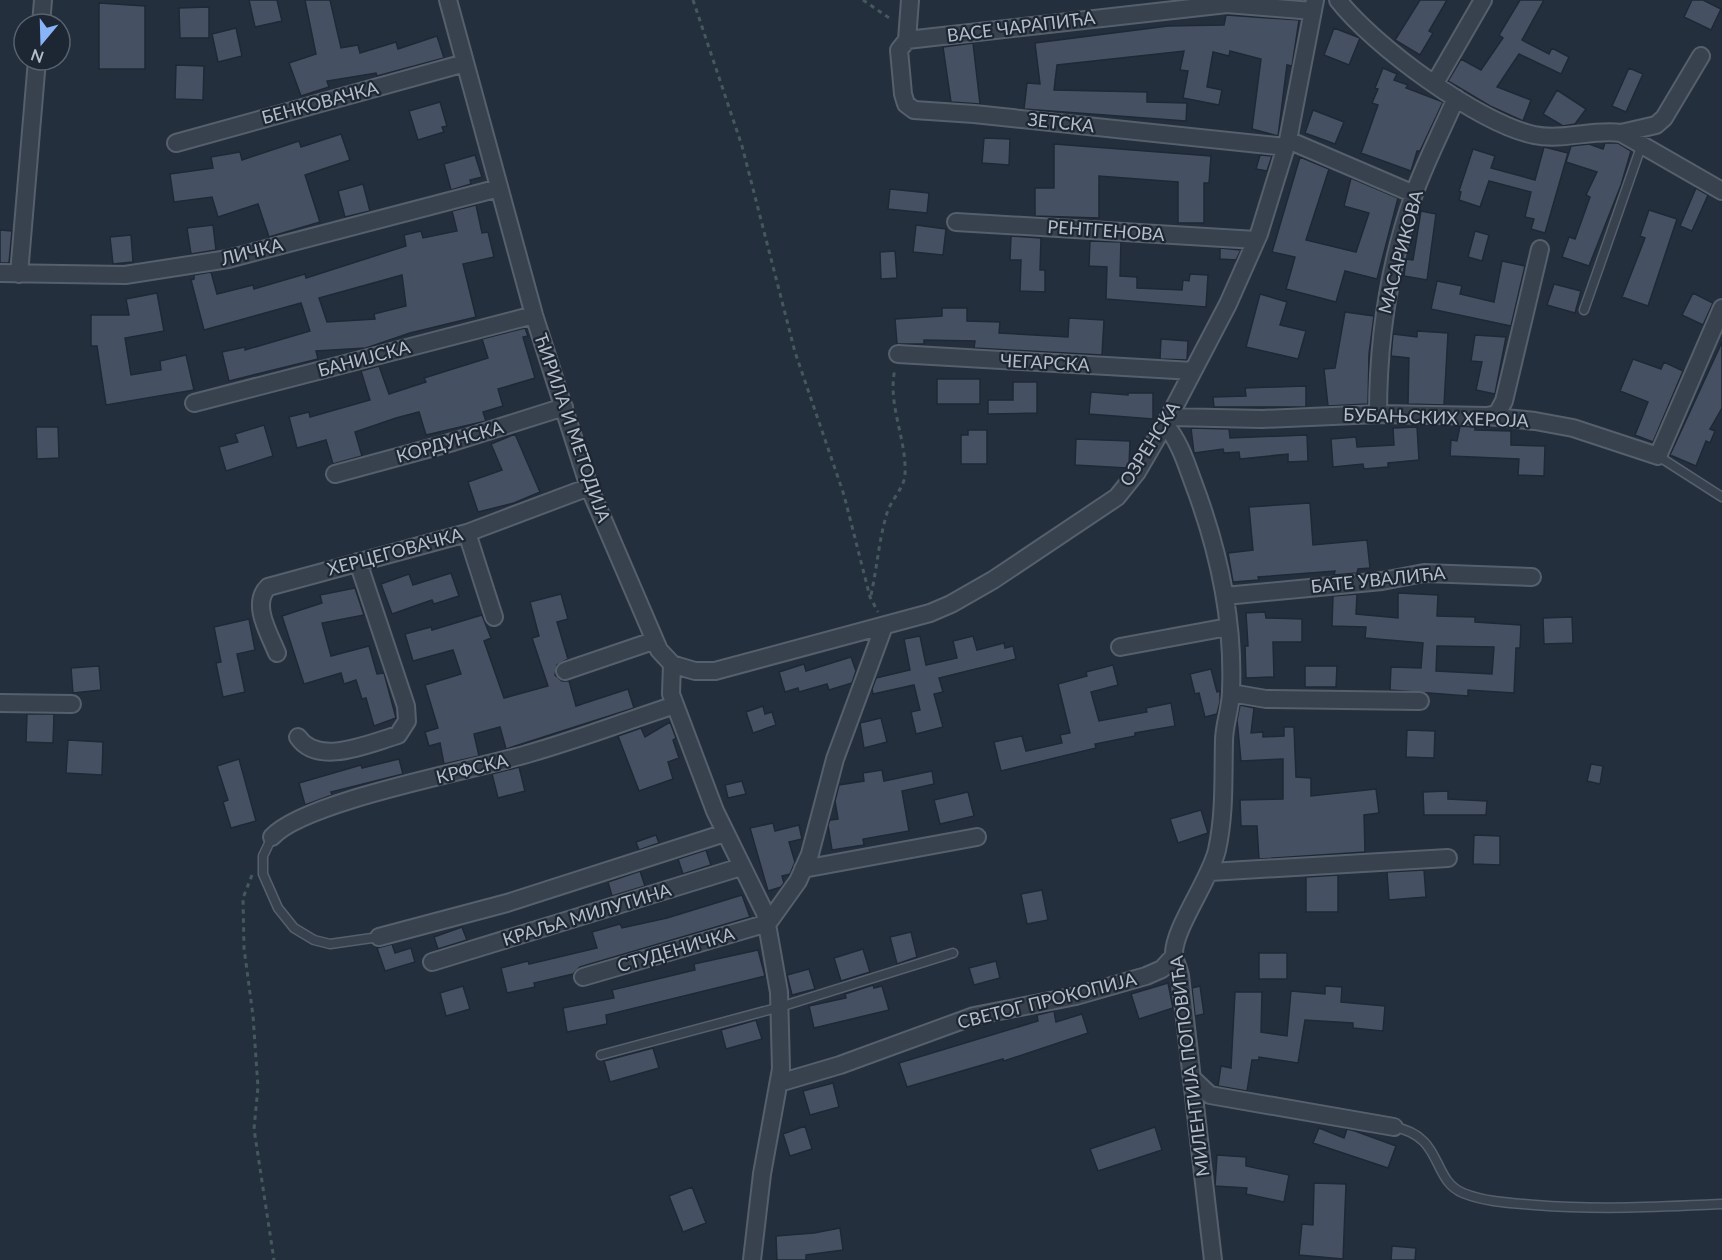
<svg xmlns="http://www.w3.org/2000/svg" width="1722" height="1260" font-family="Lato,sans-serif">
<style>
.building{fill:#455162;stroke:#1f2835;stroke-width:1.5;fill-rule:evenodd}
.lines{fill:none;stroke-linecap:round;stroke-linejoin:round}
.lane-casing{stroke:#565f6c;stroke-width:11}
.street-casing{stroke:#565f6c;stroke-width:20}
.path{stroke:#44595c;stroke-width:3;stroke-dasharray:4.5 4.5;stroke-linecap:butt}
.lane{stroke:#38414e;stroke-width:8}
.street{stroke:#38414e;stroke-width:16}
.labels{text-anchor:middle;stroke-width:4.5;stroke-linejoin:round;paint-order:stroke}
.street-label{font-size:18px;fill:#b4bcc9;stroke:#1d2633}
</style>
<rect width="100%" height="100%" fill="#242f3e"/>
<path class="building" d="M249,0h28l5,21 -27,6z
M305,0h25l11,48 17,-3 2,8 36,-11 2,7 39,-13 7,22 -67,18 -1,-3 -49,8 2,6 -28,9 -12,-33 27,-9z
M1420,0h27l-18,31 4,2 -13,22 -25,-15z
M1520,0h24l-22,40 27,14 3,-6 17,9 -8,17 -42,-20 -22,33 34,13 -8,21 -33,-15 -42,-25 13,-22 20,11 22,-32 -4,-3z
M1692,0h11l18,9 -10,21 -27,-13z
M99,3l46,3v63h-46z
M209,7v31h-29l-1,-30z
M1226,15l73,5 -7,46 -5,-1 -9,71 -26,-7 9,-70 -31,-8 -1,5 -16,-4 -6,35 15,3 -3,15 -36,-7 5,-27 -8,-1 4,-19 -127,14 -3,25 93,2v10l40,1 -1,18 -162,-12 3,-26 13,1 -5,-41 133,-17 56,-1z
M236,28l6,28 -24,6 -6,-28z
M1334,28l26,10 -11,27 -25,-10z
M973,43l7,61 -29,-2 -8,-55z
M176,65l28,1 -1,34 -28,-1z
M1383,68l14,6 -3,6 14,5 -2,3 37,14 -23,49h-3l-6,20 -50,-18 17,-48 -6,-2 6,-14 -3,-1z
M1629,68l14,6 -17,38 -14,-6z
M1557,90l29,19 -11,15 -12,2 -20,-12z
M440,102l7,24 -5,1 2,5 -26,8 -9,-29z
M1313,110l31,12 -9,22 -30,-11z
M341,134l9,26 -45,15 15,47 -51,15 -11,-33 -40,13 -6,-20 -38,5 -4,-28 43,-6 -2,-11 29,-5 2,8 57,-19 2,6z
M984,138l26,1 -1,26 -27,-2z
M1605,143h13l13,8 -10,34 -32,81 -27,-9 7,-20 6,2 15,-42 -4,-2 11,-23 -31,-10 5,-16 18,-2 14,5z
M1054,144l157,12 -2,27h-5v40h-26v-41l-79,-6v42l-64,-2v-28h19z
M1544,147l24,6 -23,80 -14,-4 3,-10 -9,-2 6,-25 -42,-11 -9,26 -21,-7 2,-8 -2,-1 14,-42 22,7 -4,12 44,12z
M475,155l7,22 -12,3 1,4 -20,6 -7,-26z
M1260,155l12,1 -5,15 -11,-2z
M1300,157l29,12 -23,71 50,12 13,-39 -25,-7 7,-28 47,20 -21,81 -32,-8 -9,31 -50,-13 9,-32 -23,-5z
M363,184l7,27 -25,6 -7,-26z
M1696,188l12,7 -16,36 -12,-5z
M890,189l39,4 -2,20 -39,-4z
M476,205l6,28 6,-1 6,25 -31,7 13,53 -66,16 -44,15 -50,3 2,8 -89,22 -7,-29 23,-5v3l65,-19 -9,-28 -97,27 -13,-50 3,-1v-4l17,-3 6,22 36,-9 1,4 51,-15 1,4 100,-32 -2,-11 17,-4 2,7 34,-7 -5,-20zM402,275l4,31 -32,8 1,5 -48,3 -8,-24z
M1649,210l28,9 -29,87 -26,-9 23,-59 -5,-2z
M1421,211l15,3 -9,66 -23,-4 2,-17 7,1z
M213,225l3,25 -25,4 -4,-26z
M916,225l30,4 -3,26 -30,-3z
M0,230l12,1 -3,32h-9z
M1475,231l14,4 -7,26 -14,-4z
M131,235l2,27 -20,2 -3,-27z
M1011,236l30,2 -1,32h5v22l-25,-1 1,-31h-11z
M1090,241l31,1 -1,34 17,1v11l45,2 1,-10 6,1 1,-7 18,1 -2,32 -100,-8 1,-32 -18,-1z
M1220,248l21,2 -5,10 -16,-1z
M895,251l2,27 -16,1 -1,-27z
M1502,261l23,5 -14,60 -80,-17 6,-28 25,5 -2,8 34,8z
M1554,284l27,7 -6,22 -28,-8z
M157,293l7,38 -39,7 6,37 30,-5 -1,-9 26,-6 8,35 -88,15 -9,-59h-6v-31h38l-3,-16z
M1693,293l20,10 -10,22 -21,-10z
M1260,294l27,8 -7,23 26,6 -8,28 -52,-12z
M942,308h25v13l33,1 -1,11 69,4 1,-19 35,2 -2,35 -128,-7 1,-7 -51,-1v4h-27l-2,-25 47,-3z
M1345,312l29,4 -5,38 -1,50 -40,2 -4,-37 11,-1z
M525,328l3,8 -5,1 12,41 -37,11 5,17 -20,6 3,9 -60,14 -7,-23 -23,6 -41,14 7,24 -29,8 -7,-24 -29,8 -8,-31 20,-5 1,5 60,-17 -9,-29 18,-5 10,28 37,-12 -2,-4 64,-20 -6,-19z
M1417,331l31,2 -4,72 -36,-1 1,-46 -18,-2 2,-22 24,3z
M1475,335l31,2 -11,57 -19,-4 6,-28 -11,-1z
M1161,339l27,2 -1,19 -27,-1z
M1722,342v66l-12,21 5,2 -5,12 -4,-2 -10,25 -26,-11z
M1633,359l28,10 3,-7 19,9 -30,71 -18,-7 13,-33 -28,-11z
M937,379h43v25h-43z
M1013,382h24v31l-49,1v-14h25z
M1306,386v21h-92l-1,-10 33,-1 -1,-8z
M1091,392l37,3v-2h25v26l-64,-5z
M264,425l9,31 -47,15 -7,-24 19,-5 -3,-8z
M1460,426l15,1v3l36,1v14l34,1 -1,30 -26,-1 1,-16 -69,-3 1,-16 6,1z
M36,427h22l1,31 -22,1z
M1417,427l2,33 -31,3v4l-24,2 -1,-5 -30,3 -2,-28 25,-2 1,10 37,-2 -1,-17z
M1191,428l38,1 1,9 77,-3 1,26 -20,1v-8l-48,5 -1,-7 -15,1 -1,-4 -29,4z
M968,430h19v34h-26v-29h7z
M515,434l25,58 -26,11 -36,9 -10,-30 34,-12 -11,-26z
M1076,439l54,2 -1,24 -2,3 -52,-3z
M1310,503l3,42 54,-5 3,28 -12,1 -1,4 -23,2 1,-4 -77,6 1,3 -26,2 -5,-29 25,-3 -4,-43z
M451,573l8,23 -25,8 -2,-4 -40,14 -11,-30 28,-10 4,11z
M355,588l9,27 -42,8 9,33 38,-10 8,28 7,-1 12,45 -22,8 -8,-28 -4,1 -6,-19 -12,4 -3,-11 -37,11 -22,-68 40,-13 -2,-8z
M1398,593l40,2 -1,21 38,1v5l46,3 -1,23h-4l-2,45 -46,-3v6l-78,-6 1,-23 30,1 2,-25 -58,-5 1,-11 -34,-1 1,-30 24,-2 -1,20 42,4zM1437,646l57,1 -2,27 -56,-3z
M561,594l7,25 -11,3 11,37 -11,6 -2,10 7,6h7l7,25 52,-17 6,19 -128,41 -6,-22 -26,7 5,22 -35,8 -4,-21 -11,3 -4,-14 13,-4 -13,-43 36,-11 -8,-24 -40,11 -8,-27 26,-7 1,3 50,-15 9,23 -7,3 20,57 44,-12 -16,-48 7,-2 -9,-34z
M1265,612l1,6 36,1v23h-29l1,35 -28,1 -1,-32h3l-2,-33z
M1572,617l1,26 -29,1 -1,-26z
M249,619l6,31 -18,4 8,38 -22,5 -7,-34 5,-1 -7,-35z
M920,636l6,29 31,-7 -4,-17 20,-5 4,14 27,-7 1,5 8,-2 3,13 -77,19 4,14 -9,2 9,33 -27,7 -5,-22 9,-2 -6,-25 -41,9 -1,-5 4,-11 34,-8 -6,-31z
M851,657l5,14 -4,12 -23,7 -2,-6 -28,8 -1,-4 -13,4 -6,-20 25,-8 2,7z
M1113,665l5,20 -27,7 8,29 48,-9 -1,-4 25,-5 4,23 -40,7v3l-40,8 1,4 -95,23 -7,-29 28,-6 4,15 36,-8 -2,-8 10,-2 -12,-49 29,-8 -1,-4z
M99,666l2,24 -28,3 -2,-25z
M1305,666h32l-1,21h-31z
M1211,669l6,23 3,-1v11l-3,12 -12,3 -6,-24 -4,1 -5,-20z
M1240,705l14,3 -3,25 12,-1v5l21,-1v-9h10l2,50 15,1v18l65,-7 3,24 -15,2 1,37 -106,7 -2,-33h-16l-1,-26 43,-1v-40l-42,2 -4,-41z
M763,706l2,8 7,-2 4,13 -23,8 -7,-21z
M27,714h27l-1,29 -27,-1z
M881,718l6,24 -23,6 -4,-25z
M670,722l6,16 -3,2 6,18 -11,4 5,17 -34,12 -21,-55 23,-8 4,9z
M1407,730l28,1 -1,27 -28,-1z
M68,740l35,2 -1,33 -36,-2z
M239,759l17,62 -25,7 -8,-26 5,-2 -11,-34z
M399,759l4,15 -72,18 1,3 -27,10 -6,-22 62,-18 1,3z
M1591,764l12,2 -3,18 -13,-3z
M519,767l6,24 -27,7 -6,-24z
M882,770l2,11 48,-10 2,13 -32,7 7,40 -46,8 1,6 -32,5 -4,-25 2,-5 8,-1 -3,-18 4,-16 25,-4 -1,-8z
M742,781l4,13 -18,4 -3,-13z
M1448,791v8l39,2 -1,14h-62l-1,-23z
M968,792l6,24 -34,8 -6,-24z
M1201,810l7,23 -30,10 -8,-24z
M773,823l2,8 24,-6 3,14 -13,3 6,20 -5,12 -8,2 2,7 -3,4 -13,4 -18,-63z
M656,835l3,8 -20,7 -3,-8z
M1474,835l26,1v29l-27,-1z
M706,850l5,15 -28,9 -5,-15z
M1424,870l2,27 -37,3 -2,-28z
M640,871l5,15 -33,10 -4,-14z
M1338,875v37h-32v-35z
M1042,890l6,30 -21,4 -6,-30z
M742,895l8,22 -170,50 -7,7 -39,9 1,4 -28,6 -6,-25 27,-7 1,3 68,-16 -5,-16 28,-8 2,4 45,-10z
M462,927l5,13 -29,9 -4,-12z
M911,932l6,25 -20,7 -7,-27z
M392,944l3,9 16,-5 4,14 -30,9 -8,-23z
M863,949l7,23 -29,9 -7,-23z
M758,950l7,26 -159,39 1,9 -40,8 -4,-24 51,-10 -2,-8 83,-20 -1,-6z
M1259,953h28v26h-28z
M996,961l4,17 -26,7 -5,-17z
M809,969l6,20 -23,6 -5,-20z
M1168,983l5,25 -34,11 -8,-25z
M873,985l1,3 8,-2 7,24 -75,18 -5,-22 37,-8 -1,-4z
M463,986l7,23 -24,7 -6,-23z
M1200,986l4,28 -9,2 -3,-28z
M1325,986l17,1 -1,15 44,4 -2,25 -30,-3v-5l-48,-3 -7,43 -39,-6v3h-7l-5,31 -29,-5 3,-20 10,2 4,-76h27l-1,40 26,4 4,-45 34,3z
M1054,1011l2,11 26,-8 6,19 -84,28 -1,-2 -96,28 -8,-24 139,-42 -1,-6z
M756,1020l6,19 -36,10 -5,-19z
M653,1048l6,20 -49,14 -6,-21z
M833,1083l6,24 -29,8 -7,-24z
M805,1126l7,23 -22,7 -7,-22z
M1155,1127l7,23 -64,21 -8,-22z
M1319,1128l25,10 3,-9 8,2 41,15 -8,22 -75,-25z
M1217,1155l29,2v9l43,9 -5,27 -38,-8 1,-6 -32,-2z
M1314,1183l32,1 -3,75 -44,-4 3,-31 11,1z
M692,1187l14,36 -23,9 -14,-36z
M840,1228l3,22 -37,5v5h-29l-1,-24 38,-3z
M1392,1246l24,2 -1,12h-24z"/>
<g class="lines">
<defs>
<path id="lane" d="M1584,310l58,-166
M1658,456l64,41
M272,837l-9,19v18l15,34 16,20 20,12 16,4 49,-7
M601,1055l179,-48 173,-54
M1394,1127c50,9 37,53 69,66 22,9 48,10 72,12 62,5 124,2 187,-1"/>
<path id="street" d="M448,0l86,315 55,172 70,163 13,14 6,2 17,5h20l215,-58 21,-9 42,-24 124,-83 20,-25 32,-55 59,-113 31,-70 29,-94 27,-140
M1338,0c35,45 140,123 196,135 29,6 58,-6 87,-2l101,58
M41,24l2,-24
M907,40l-8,10 4,44 3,10 8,6 60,4 312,33
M907,40l320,-36 86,7
M907,40l3,-40
M1435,83l48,-83
M1621,133l35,-8 8,-7 37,-62
M1288,140l126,54
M176,143l289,-80
M956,222l300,18
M0,273l125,2 103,-16 271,-71
M19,274l18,-214
M898,354l295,17
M194,403l340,-88
M1378,414c0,-75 11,-149 36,-220 12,-33 28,-64 42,-96
M1487,416l10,-2 7,-13 36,-152
M1169,417l93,2 116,-5 109,2 48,5 38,7 85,28 64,-148
M1165,425c14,15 21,38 28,57 25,66 41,138 38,209 0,17 -7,33 -7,50 -1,37 1,72 -7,109 -7,30 -44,79 -43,105 0,5 5,14 6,21l33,284
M335,474l118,-32 111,-35
M467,533l27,84
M1225,596l157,-15 42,-8 108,4
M1120,647l108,-20
M277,653c-8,-20 -26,-49 -9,-66l199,-54 122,-46
M672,664l-1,30 44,117 50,102 14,79 2,77 -19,105 -10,86
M565,671l88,-30
M1231,693l35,6 154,2
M0,703l72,1
M298,737c20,30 72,6 100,-2l9,-14 -1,-15 -48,-144
M272,837c32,-36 202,-67 255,-83 50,-14 99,-33 148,-49
M803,869l174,-32
M1210,872l238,-14
M768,923l30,-42 12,-27 25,-95 49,-133
M379,937l128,-34 218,-70
M432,962l309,-95
M583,977l185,-54
M1193,1079l17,16 184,32
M779,1083l61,-18 134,-49 102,-20 70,-20 16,-7 12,-13"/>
</defs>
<use href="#lane" class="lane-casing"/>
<use href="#street" class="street-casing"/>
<path class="path" d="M693,0l49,146 53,206 49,143 26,102 8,15
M863,0l29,20
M871,595c6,-27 8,-56 16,-82 4,-13 17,-25 18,-38 2,-36 -18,-70 -10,-106
M252,875l-9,23 1,50 9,68 5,71 -4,42 20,131"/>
<use href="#lane" class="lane"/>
<use href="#street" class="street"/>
</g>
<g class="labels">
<g class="street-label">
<text transform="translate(1021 27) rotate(-7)" y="6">ВАСЕ ЧАРАПИЋА</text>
<text transform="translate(320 103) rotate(-15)" y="6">БЕНКОВАЧКА</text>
<text transform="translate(1061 123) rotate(6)" y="6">ЗЕТСКА</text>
<text transform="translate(1106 231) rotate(4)" y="6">РЕНТГЕНОВА</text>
<text transform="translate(252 252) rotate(-14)" y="6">ЛИЧКА</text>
<text transform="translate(1401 252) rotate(-75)" y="6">МАСАРИКОВА</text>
<text transform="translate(364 359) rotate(-15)" y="6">БАНИЈСКА</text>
<text transform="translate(1045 363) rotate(3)" y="6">ЧЕГАРСКА</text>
<text transform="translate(1436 418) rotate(2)" y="6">БУБАЊСКИХ ХЕРОЈА</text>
<text transform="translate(572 428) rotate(71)" y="6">ЋИРИЛА И МЕТОДИЈА</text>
<text transform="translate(450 442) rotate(-16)" y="6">КОРДУНСКА</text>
<text transform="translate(1150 444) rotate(-58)" y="6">ОЗРЕНСКА</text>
<text transform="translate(395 552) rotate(-15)" y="6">ХЕРЦЕГОВАЧКА</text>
<text transform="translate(1378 580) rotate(-6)" y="6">БАТЕ УВАЛИЋА</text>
<text transform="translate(472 769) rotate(-14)" y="6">КРФСКА</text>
<text transform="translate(587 915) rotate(-17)" y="6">КРАЉА МИЛУТИНА</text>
<text transform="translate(676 950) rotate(-16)" y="6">СТУДЕНИЧКА</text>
<text transform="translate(1047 1001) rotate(-14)" y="6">СВЕТОГ ПРОКОПИЈА</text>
<text transform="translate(1190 1066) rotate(-97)" y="6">МИЛЕНТИЈА ПОПОВИЋА</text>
</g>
</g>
<g transform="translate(42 42) rotate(199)"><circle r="28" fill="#1d2633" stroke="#59626f" stroke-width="1.5"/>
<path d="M0-4.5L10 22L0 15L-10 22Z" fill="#8ab4f8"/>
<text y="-9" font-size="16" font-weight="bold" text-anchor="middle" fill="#b4bcc9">N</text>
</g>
</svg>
